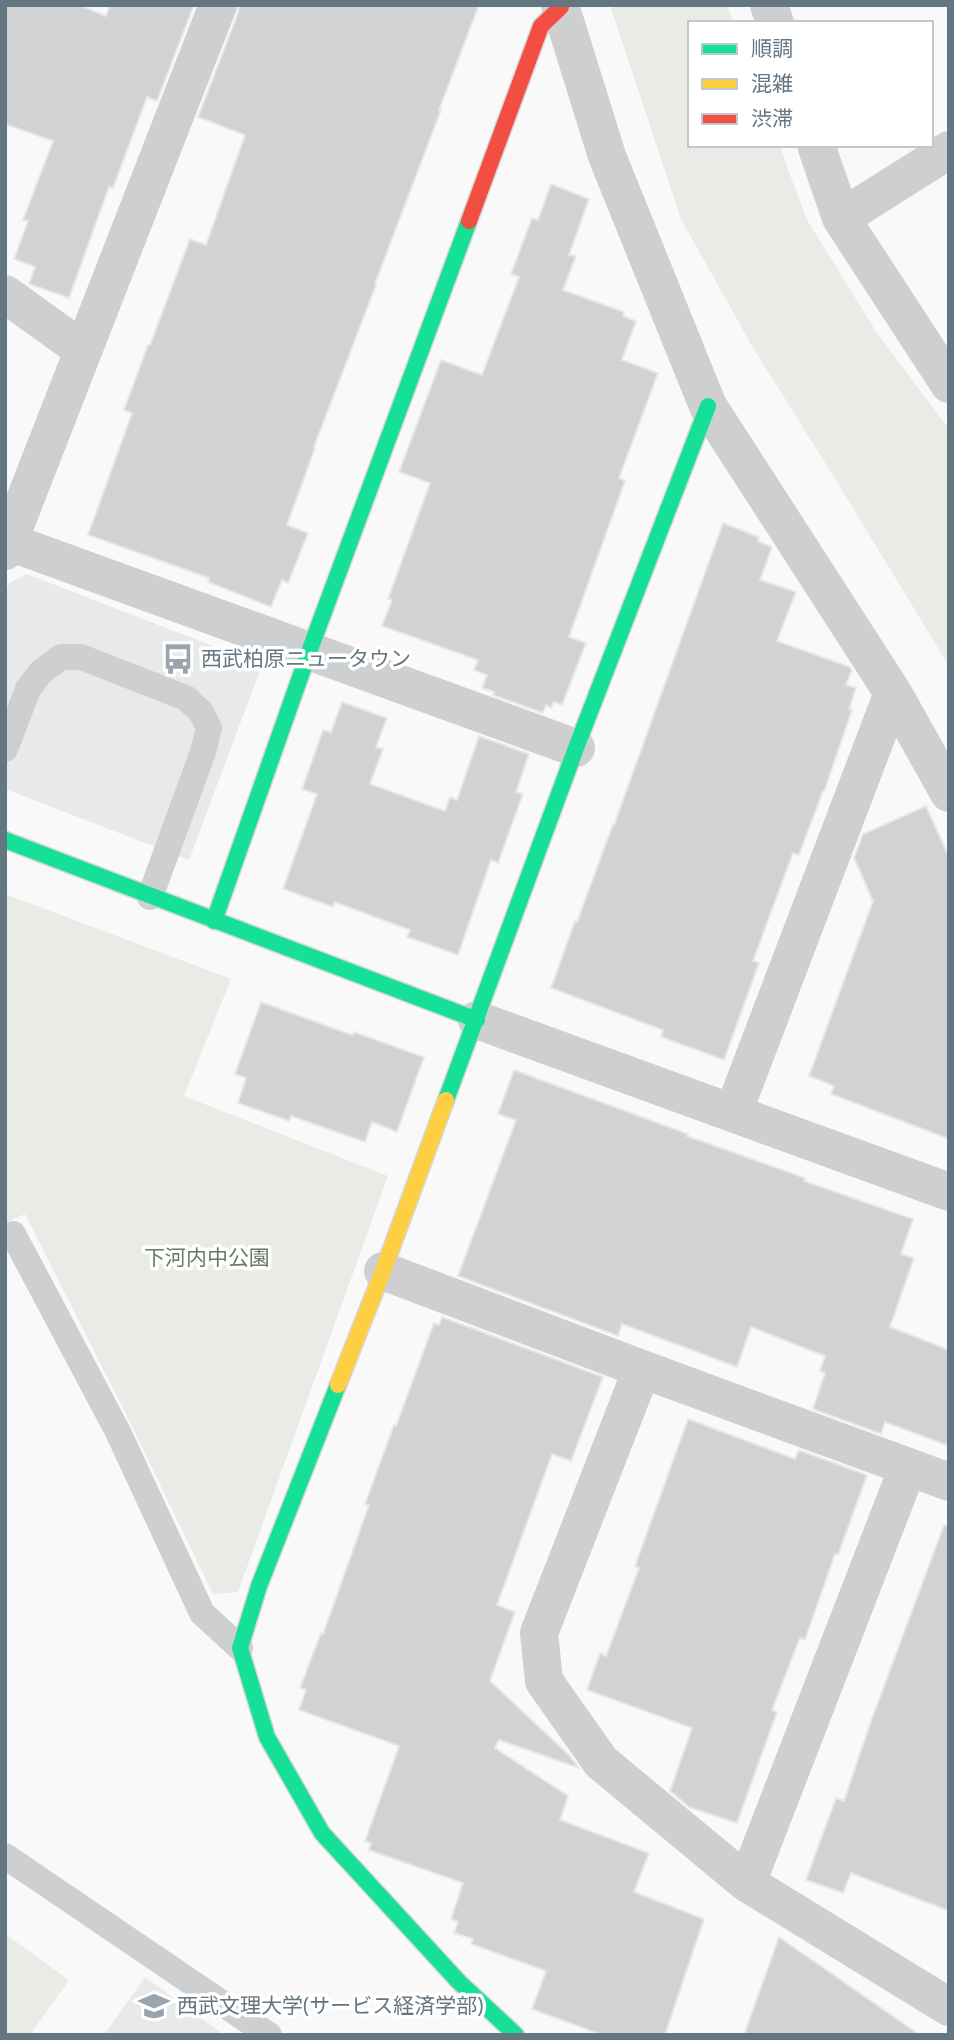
<svg xmlns="http://www.w3.org/2000/svg" width="954" height="2040" font-family="'Open Sans','Noto Sans JP',sans-serif">
<style>
.built{fill:#e8e9e9}
.green{fill:#e8ebe6}
.building{fill:#d0d2d3;stroke:#e8e8e8;stroke-width:2}
.lines{fill:none;stroke-linecap:round;stroke-linejoin:round}
.fast-casing{stroke:#d5d6d7;stroke-width:19}
.slow-casing{stroke:#d5d6d7;stroke-width:19}
.jam-casing{stroke:#d5d6d7;stroke-width:19}
.lane{stroke:#cecfd0;stroke-width:26}
.street{stroke:#cecfd0;stroke-width:38}
.fast{stroke:#16e098;stroke-width:16}
.slow{stroke:#ffcf43;stroke-width:16}
.jam{stroke:#f24e42;stroke-width:16}
.labels{text-anchor:middle;stroke-width:7;stroke-linejoin:round;paint-order:stroke}
.poi-label{font-size:21px;fill:#657683;stroke:#fff;text-anchor:start}
.park-label{font-size:21px;fill:#687a64;stroke:#fff}
</style>
<rect width="100%" height="100%" fill="#f9f9f9"/>
<path class="built" d="M27,574l235,91 -73,195 -184,-71v-195l4,-11z
M145,1977l79,58h-120z"/>
<path class="green" d="M610,5h117l7,18h-44v122h89l28,75 70,113 72,96v237l-118,-194 -79,-126 -71,-127z
M5,894l226,85 -47,117 204,80 -150,416 -25,2 -86,-178 -102,-202 -20,9z
M5,1934l64,46 -39,55h-25z"/>
<path class="building" d="M5,5h74l27,11 4,-11h84l-37,96 -10,-4 -34,91 -4,-1 -40,111 -40,-14 6,-17 -21,-8 14,-38 -5,-1 30,-79 -48,-17z
M239,5h240l-40,105h2l-66,174 1,1 -62,162 1,1 -28,77 21,8 -20,50 -6,-3 -11,27 -63,-25 1,-4 -121,-43 44,-122 -8,-3 24,-65h2l40,-106 16,6 39,-110 -47,-18 40,-104z
M551,184l38,15 -20,56 7,1 -13,34 61,22 -1,4 13,5 -14,39 36,13 -39,105 6,3 -56,156 17,6 -24,62 -8,-3 -3,6 -5,-3 -3,8 -50,-18 1,-3 -12,-4 5,-13 -13,-5 4,-10 -96,-34 10,-26 -4,-1 42,-116 -31,-11 42,-112 41,15 37,-98 -8,-3 21,-56 6,2z
M723,523l36,14 -1,4 14,6 -12,33 36,12 -19,49 73,26 2,3 -6,15 10,3 -7,21 3,1 -28,82 -1,-1 -24,64 -6,-2 -40,108 6,2 -35,97 -63,-23 2,-7 -112,-42 24,-67 2,1 36,-98 1,1z
M342,702l45,16 -11,29 7,2 -13,35 75,27 5,-14 7,3 22,-64 50,18 -13,38 7,2 -25,69 -7,-3 -33,95 -51,-18 3,-7 -75,-28 -2,5 -50,-18 34,-95 -15,-5 21,-59 8,2z
M926,806l23,51v282l-118,-45 3,-8 -25,-10 64,-175 -19,-43 9,-24z
M261,1002l91,33 2,-3 70,25 -27,75 -25,-10 -7,20 -74,-26 -2,5 -51,-18 8,-25 -11,-4z
M514,1070l174,64 -1,2 118,42 -1,3 109,38 -12,35 13,4 -24,69 59,23v96l-64,-24 -4,12 -68,-25 12,-36 -5,-2 5,-15 -74,-29 -14,40 -115,-43 -4,12 -160,-60 58,-156 -18,-6z
M442,1317l161,60 -32,84 -19,-7 -55,151 18,7 -25,69 79,74 10,13 -80,-28 -4,8 73,48 -8,24 89,33 -15,39 70,27 -39,116h-63l-70,-26 14,-38 -75,-27 2,-5 -19,-6 4,-11 -7,-3 12,-36 -94,-33 2,-7 -6,-2 34,-95 -100,-36 7,-20 -6,-2 21,-55 2,1 46,-129 -4,-1 29,-79 2,1 38,-103 5,2z
M688,1419l107,40 4,-9 68,25 -29,80 -3,-1 -30,86 -5,-2 -28,72 5,2 -40,111 -48,-16 -19,-16 22,-63 -105,-38 13,-37 6,3 33,-88 -4,-2z
M944,1525l5,1v385l-98,-38 -8,20 -37,-13 30,-82 8,3 27,-80z
M779,1937l141,98h-176z"/>
<g class="lines">
<defs>
<path id="fast" d="M5,840l472,180
M214,921l95,-269 160,-431
M446,1100l130,-352 132,-342
M338,1385l-79,201 -19,62 27,89 55,96 137,149 57,53"/>
<path id="slow" d="M338,1385l45,-114 63,-171"/>
<path id="jam" d="M469,221l72,-195 20,-19"/>
</defs>
<use href="#fast" class="fast-casing"/>
<use href="#slow" class="slow-casing"/>
<use href="#jam" class="jam-casing"/>
<path class="lane" d="M5,749l23,-60 13,-17 20,-15h20l105,41 15,14 8,16 -6,24 -53,145
M13,1234l105,198 84,181 38,35
M5,1856l264,179"/>
<path class="street" d="M560,5l47,151 101,250 185,287 56,100
M769,5l6,18
M816,145l25,73 108,166
M841,218l108,-68
M5,294l78,56
M9,542l567,206
M5,551l213,-546
M477,1020l472,172
M733,1113l160,-420
M383,1271l259,98 307,113
M642,1369l-103,264 5,48 57,81 146,121 202,124
M747,1883l161,-416"/>
<use href="#fast" class="fast"/>
<use href="#slow" class="slow"/>
<use href="#jam" class="jam"/>
</g>
<defs>
<symbol id="bus-bare" viewBox="-9 -9 18 18"><path d="M-5-6H5V4H4V6H2V4H-2V6H-4V4H-5ZM-3.5-4V0h7V-4ZM-3.5 1.2v1.5H-2V1.2ZM2 1.2v1.5H3.5V1.2Z" fill="#99a4ac" stroke="#fff" stroke-width="2.5" paint-order="stroke"/></symbol>
<symbol id="school-bare" viewBox="-9 -9 18 18"><path d="M0-5L7-2L0 1L-7-2ZM-4 1L0 2.5L4 1V4Q0 6-4 4Z" fill="#99a4ac" stroke="#fff" stroke-width="2.5" paint-order="stroke"/></symbol>
</defs>
<g fill-rule="evenodd">
<use href="#bus-bare" x="156" y="637" width="44" height="44"/>
<use href="#school-bare" x="132" y="1984" width="44" height="44"/>
</g>
<g class="labels">
<g class="poi-label">
<text x="201" y="666">西武柏原ニュータウン</text>
<text x="177" y="2013">西武文理大学(サービス経済学部)</text>
</g>
<g class="park-label">
<text x="207" y="1265">下河内中公園</text>
</g>
</g>
<rect width="954" height="2040" fill="none" stroke="#657683" stroke-width="14"/>
<rect x="688" y="21" width="245" height="126" fill="#ffffff" stroke="#c1c8cd" stroke-width="2"/>
<rect x="702" y="44" width="35" height="10" fill="#16e098" stroke="#c1c8cd" stroke-width="2"/>
<text x="751" y="56" font-size="21" fill="#657683">順調</text>
<rect x="702" y="79" width="35" height="10" fill="#ffcf43" stroke="#c1c8cd" stroke-width="2"/>
<text x="751" y="91" font-size="21" fill="#657683">混雑</text>
<rect x="702" y="114" width="35" height="10" fill="#f24e42" stroke="#c1c8cd" stroke-width="2"/>
<text x="751" y="126" font-size="21" fill="#657683">渋滞</text>
</svg>
